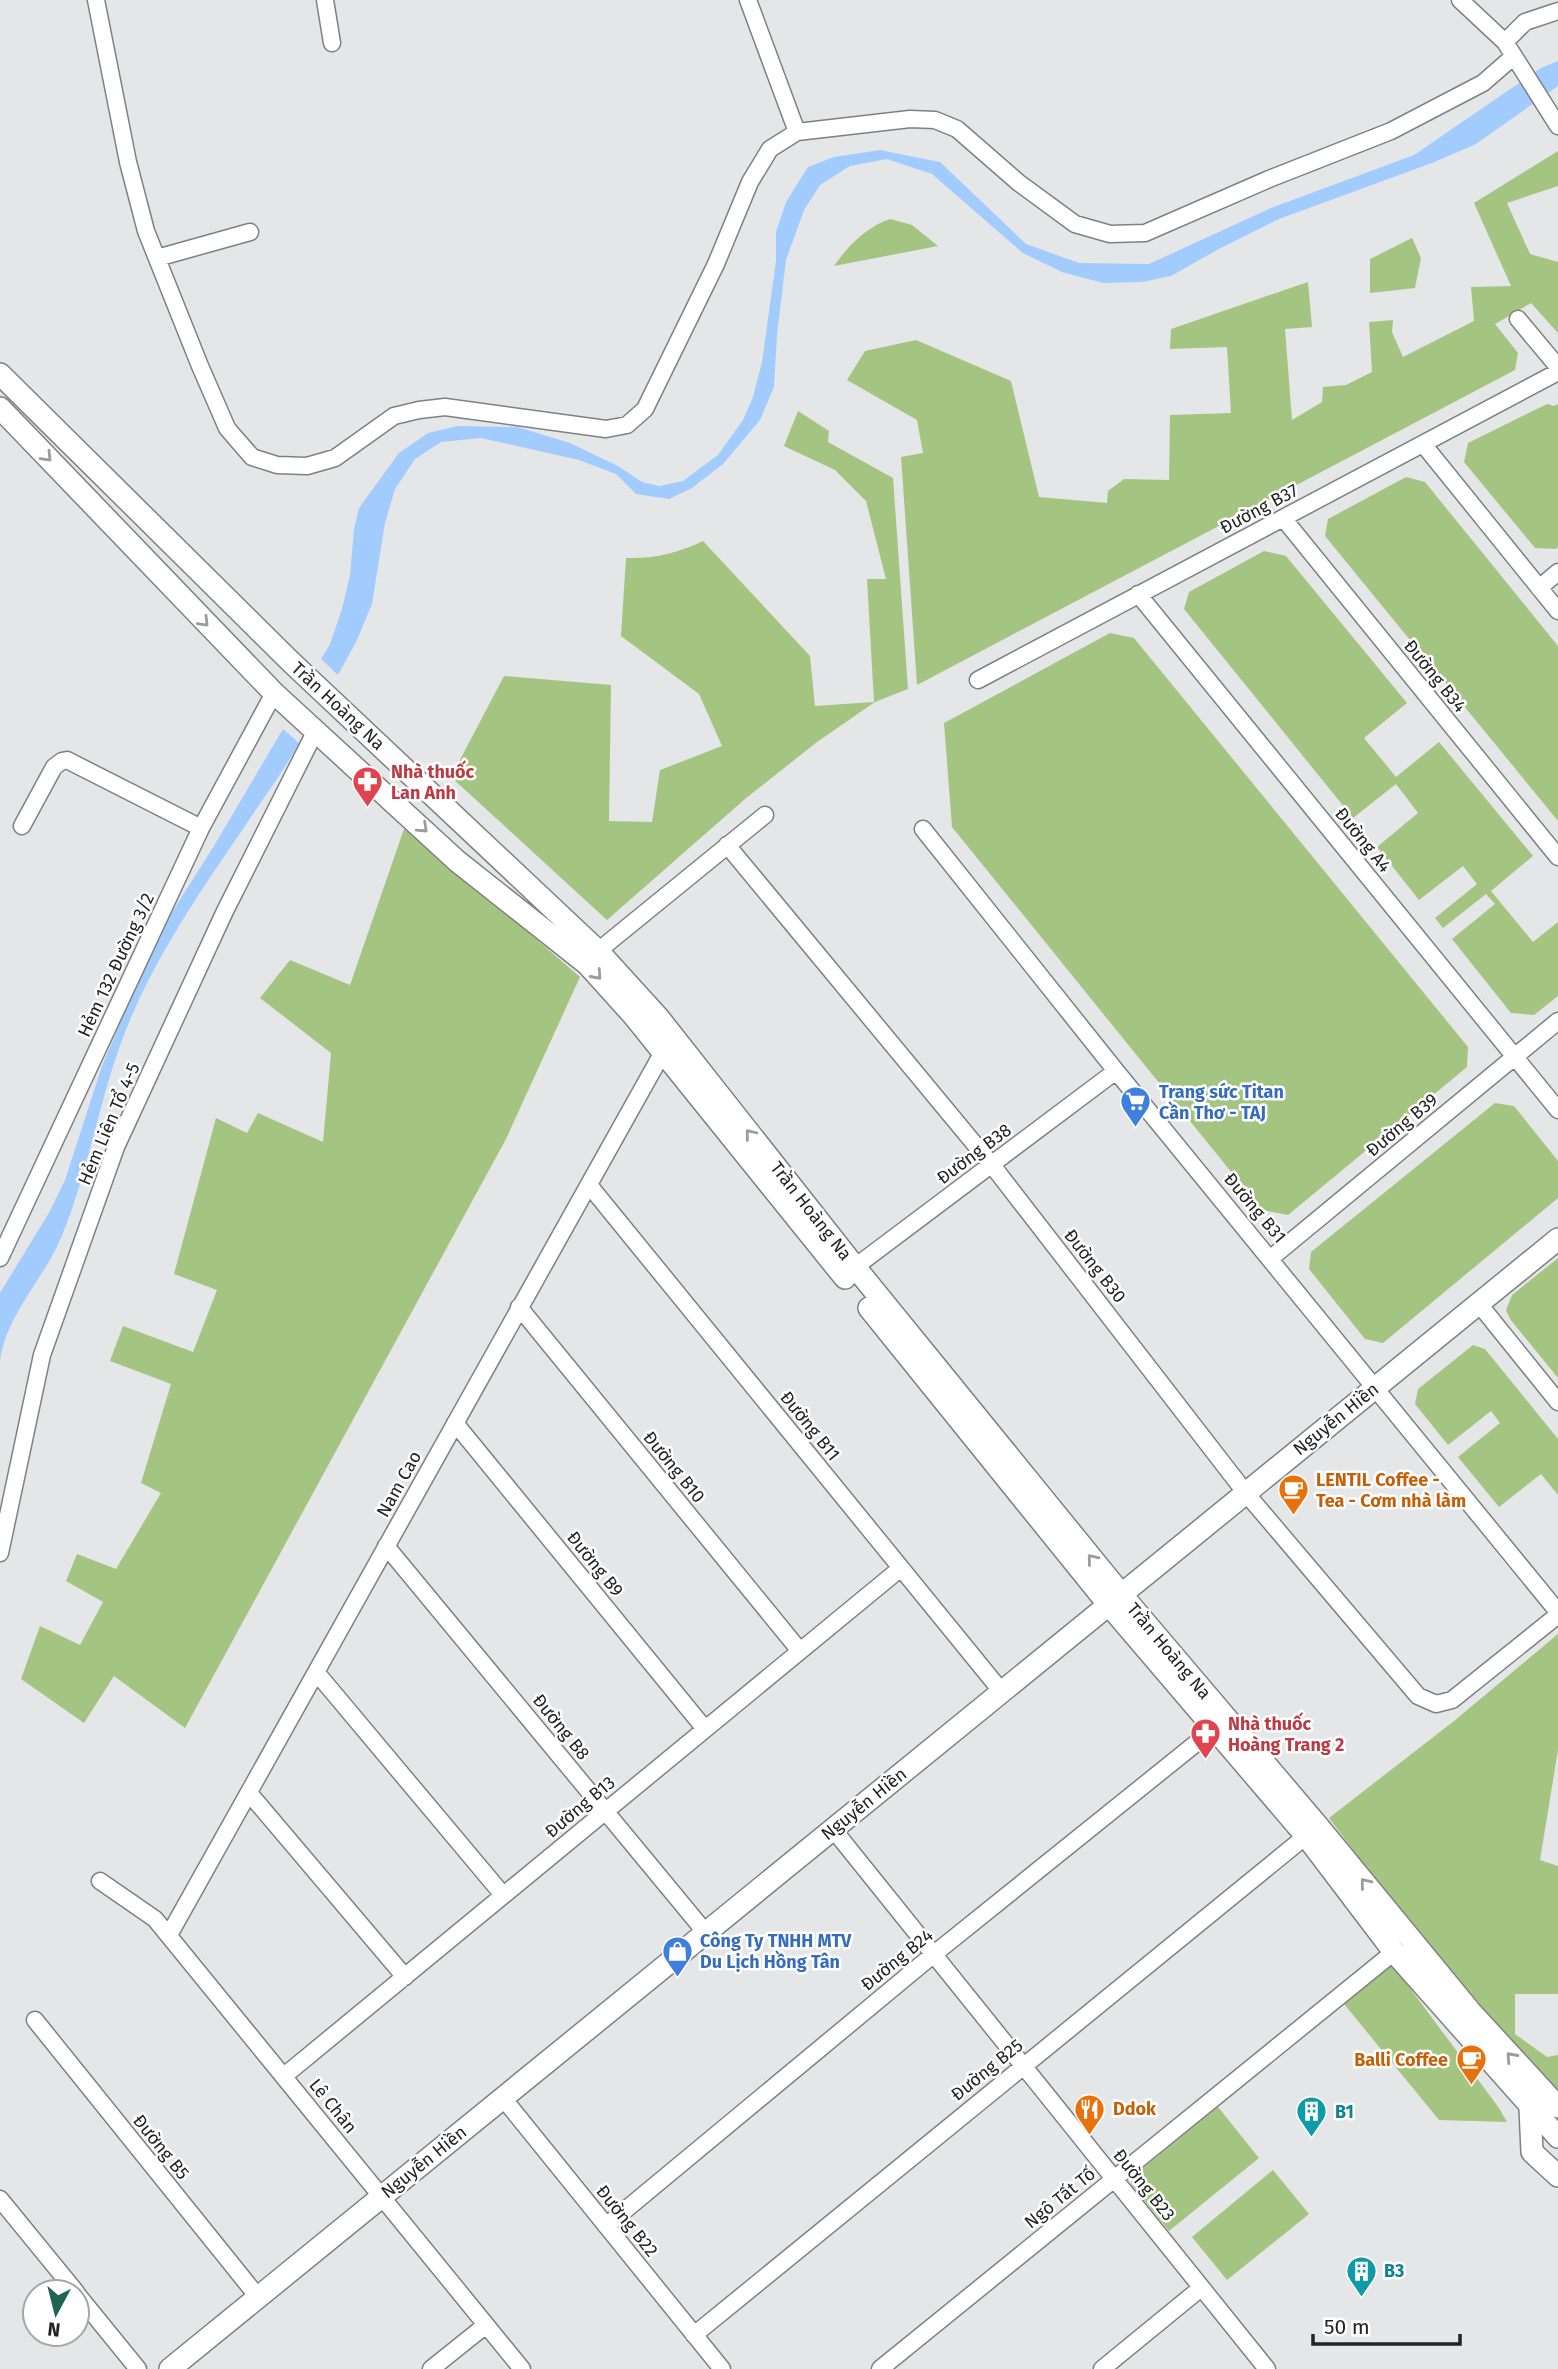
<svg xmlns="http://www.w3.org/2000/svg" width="1558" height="2369" font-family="'Fira Sans',sans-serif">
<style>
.green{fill:#a4c581}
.water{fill:#a2ccfd}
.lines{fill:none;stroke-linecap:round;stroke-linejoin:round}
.street-casing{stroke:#7f8082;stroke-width:19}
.secondary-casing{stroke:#7f8082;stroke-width:24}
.street{stroke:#fff;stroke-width:16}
.secondary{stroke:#fff;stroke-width:21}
.oneway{stroke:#9c9c9c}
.labels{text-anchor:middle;stroke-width:5;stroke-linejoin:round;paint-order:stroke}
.street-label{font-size:18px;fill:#232324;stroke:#fff}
.health-label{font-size:18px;font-weight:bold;fill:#be3a42;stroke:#fff;text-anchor:start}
.shop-label{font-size:18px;font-weight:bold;fill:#366cbe;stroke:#fff;text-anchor:start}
.food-label{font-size:18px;font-weight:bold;fill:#c56008;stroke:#fff;text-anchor:start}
.culture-label{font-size:18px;font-weight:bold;fill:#0d838f;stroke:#fff;text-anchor:start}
</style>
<rect width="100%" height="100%" fill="#e5e6e7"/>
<path class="green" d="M1558,151v35l-51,17 23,51 28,8v71l-27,-30 -36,21 23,29 -3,17 -598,315 -16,-228 22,-4 -6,-33 -70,-40 18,-29 51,-11 95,41 28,116 68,6 1,-12 16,-12 45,1 1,-65 61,-2 -4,-66 -57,2 1,-20 137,-47 4,45 -27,2 7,91 30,-18 1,-15 23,-2 26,-13 -3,-50 24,-2 -1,12 11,25 71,-36 -3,-34 40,-1 -37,-83z
M890,219l22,6 26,21 -104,20c14,-20 32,-39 56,-47z
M1412,238l9,20 -6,30 -45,5v-34z
M1547,404l7,2 4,-2v143l-2,2 -21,-1 -71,-86 4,-19z
M798,411l31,20 -1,11 65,36 15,211 -33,13 -58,40 -72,57 -138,121 -156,-143 53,-101 107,9 -2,136 43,1 8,-52 62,-24 -23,-52 -78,-58 5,-78c28,1 52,-5 77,-17l107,115 5,50 59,-4 -7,-123h19l-20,-78 -31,-31 -51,-24z
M1406,477l19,5 133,164v175l-233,-285 3,-17z
M1264,551l22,5 121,147 -43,35 32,39 43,-35 94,114 -42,35 42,51 25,-20v74l-24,19 -23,-2 -59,-74 43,-35 -9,-10 -43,34 -8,-10 42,-34 -14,-18 -44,34 -42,-53 41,-34 -22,-29 -43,34 -169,-209 5,-17z
M1110,633l24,5 334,409 -1,20 -179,148 -26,-5 -310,-383 -8,-104z
M405,826l175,151 -74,162 -321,589 -71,-52 -30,47 -63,-44 19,-53 40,19 23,-43 -37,-21 11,-27 39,15 45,-76 -20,-10 30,-99 -61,-23 13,-35 70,26 24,-62 -43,-16 42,-156 31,15 11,-20 65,29 8,-89 -71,-55 30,-38 60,25z
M1495,1103l19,3 44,55v37l-175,145 -18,-4 -56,-70 2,-17z
M1558,1258v120l-48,-59 -4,-9 6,-15z
M1473,1345l12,4 73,90v56l-17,-21 -42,33 -41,-50 42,-34 -9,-12 -43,34 -33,-41 3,-15z
M1558,1634v116l-18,110 18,6v128h-43v40l32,23 11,-2v45l-98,-107 -131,-175 125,-97z
M1392,1964l107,144 8,14 -68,-2 -95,-116z
M1218,2107l41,51 -90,73 -38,-47v-6z
M1273,2170l36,44 -82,66 -35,-43z"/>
<path class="water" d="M1558,61v25l-82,58 -44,19 -153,56 -62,31 -46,26 -29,6 -39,1 -41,-11 -39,-19 -91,-79 -45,-15 -37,7 -30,19 -16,25 -18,50 -9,75 -3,52 -14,33 -37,44 -31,24 -23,11 -33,-5 -20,-20 -37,-14 -98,-22 -40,4 -26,17 -20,30 -10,34 -13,81 -15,36 -19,35 -17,-16 9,-15 12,-35 8,-34 4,-46 5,-21 40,-55 29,-20 30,-7 59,1 53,16 48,23 24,16 17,4 24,-5 35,-26 25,-35 10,-23 9,-35 14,-101v-29l10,-30 22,-35 26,-10 46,-7 60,12 86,82 53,19 70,1 122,-56 143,-53 127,-87z
M283,729l16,14c-15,28 -35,54 -52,80 -43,63 -87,126 -117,197 -30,70 -39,147 -69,218 -18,42 -55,77 -61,123v-68l50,-82 15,-31 37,-114 55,-130 55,-87z"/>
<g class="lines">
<defs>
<path id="street" d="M96,0l32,162 18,69 54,135 27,62 5,6 20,23 25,8 30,1 28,-8 59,-42 25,-6 26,-3 161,22 21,-4 18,-16 71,-145 34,-82 20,-33 27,-17 113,-13 25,1 22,9 62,54 56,41 35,10 35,-1 124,-54 122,-48 92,-48 31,-27
M325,0l7,43
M748,0l49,132
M1460,0l45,42 53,84
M1505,42l20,-20 33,-11
M157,258l93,-26
M1518,319l40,48
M1423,444l135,167
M1283,518l275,339
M1539,588l19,-16
M1138,594l420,516
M978,680l580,-308
M22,826l32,-59 8,-6 5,-1 134,68
M923,829l193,242 442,541
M727,845l265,320 253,327 173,204 18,8 16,-4 106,-85
M598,951l167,-136
M589,1185l413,507
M0,1258l201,-430 73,-135
M1271,1258l287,-237
M855,1267l261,-196
M1479,1304l79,98
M519,1307l281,344
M455,1423l250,306
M386,1546l320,387
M0,1553l42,-198 74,-208 109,-236 90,-179
M316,1672l187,223
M249,1793l156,184
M833,1829l434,540
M100,1881l55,38 367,450
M169,1935l494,-883
M35,2020l223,277
M284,2076l617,-508
M503,2098l219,271
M0,2199l76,93
M606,2226l328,-272 281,-226
M77,2294l61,75
M694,2335l612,-499
M431,2369l55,-44
M880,2369l514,-417
M1102,2369l99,-81"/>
<path id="secondary" d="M0,374l291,288 307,289 60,66 197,250 266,327 197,232 152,185 88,96
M0,408l274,285 183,168 130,103 46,51 212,263
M869,1308l239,296 198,232 88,116 164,185
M1530,2108l2,44 26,24
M170,2369l1388,-1130"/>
</defs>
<use href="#street" class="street-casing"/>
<use href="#secondary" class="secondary-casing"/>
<use href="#street" class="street"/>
<use href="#secondary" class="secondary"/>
</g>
<defs><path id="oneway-chevron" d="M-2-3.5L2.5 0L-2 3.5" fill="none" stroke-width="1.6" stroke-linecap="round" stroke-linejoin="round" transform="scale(1.75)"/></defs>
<g class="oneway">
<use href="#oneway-chevron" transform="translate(47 457) rotate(46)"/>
<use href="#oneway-chevron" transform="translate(204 622) rotate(46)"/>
<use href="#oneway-chevron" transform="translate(423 828) rotate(43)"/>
<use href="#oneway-chevron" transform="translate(597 975) rotate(48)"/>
<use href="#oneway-chevron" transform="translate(750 1134) rotate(-128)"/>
<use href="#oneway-chevron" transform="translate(1092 1559) rotate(-129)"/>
<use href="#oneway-chevron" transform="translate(1365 1883) rotate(-129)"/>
<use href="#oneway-chevron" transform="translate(1511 2057) rotate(-132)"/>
</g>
<defs>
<symbol id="pharmacy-pin" viewBox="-11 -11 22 30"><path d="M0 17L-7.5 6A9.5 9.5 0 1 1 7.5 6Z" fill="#e0444e" stroke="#fff"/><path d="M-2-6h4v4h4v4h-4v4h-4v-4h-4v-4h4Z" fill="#fff"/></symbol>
<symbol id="supermarket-pin" viewBox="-11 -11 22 30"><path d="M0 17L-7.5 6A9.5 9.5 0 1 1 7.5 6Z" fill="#3f7fe0" stroke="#fff"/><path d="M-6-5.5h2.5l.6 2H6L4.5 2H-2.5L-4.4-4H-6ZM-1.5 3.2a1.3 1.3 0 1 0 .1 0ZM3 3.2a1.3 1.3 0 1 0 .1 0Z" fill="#fff"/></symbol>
<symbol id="cafe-pin" viewBox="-11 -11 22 30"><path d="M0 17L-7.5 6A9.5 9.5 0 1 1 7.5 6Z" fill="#e8710a" stroke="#fff"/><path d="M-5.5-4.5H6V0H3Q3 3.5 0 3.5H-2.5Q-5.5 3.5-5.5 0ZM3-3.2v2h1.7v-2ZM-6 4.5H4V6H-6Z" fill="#fff"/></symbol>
<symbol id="shop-pin" viewBox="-11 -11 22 30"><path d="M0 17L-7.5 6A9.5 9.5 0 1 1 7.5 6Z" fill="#3f7fe0" stroke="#fff"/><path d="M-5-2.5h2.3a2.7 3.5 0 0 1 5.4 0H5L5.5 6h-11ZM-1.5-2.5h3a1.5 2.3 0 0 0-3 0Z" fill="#fff"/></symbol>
<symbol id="restaurant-pin" viewBox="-11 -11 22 30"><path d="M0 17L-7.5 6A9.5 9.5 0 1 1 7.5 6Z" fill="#e8710a" stroke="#fff"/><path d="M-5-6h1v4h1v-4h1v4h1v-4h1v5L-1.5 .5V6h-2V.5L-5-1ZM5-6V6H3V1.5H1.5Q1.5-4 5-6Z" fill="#fff"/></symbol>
<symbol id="building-pin" viewBox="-11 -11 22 30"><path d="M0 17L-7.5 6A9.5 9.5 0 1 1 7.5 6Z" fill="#0f9aa8" stroke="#fff"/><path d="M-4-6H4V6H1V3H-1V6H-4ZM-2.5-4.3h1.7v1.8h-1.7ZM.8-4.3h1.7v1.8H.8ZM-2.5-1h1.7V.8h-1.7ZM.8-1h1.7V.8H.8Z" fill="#fff"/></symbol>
</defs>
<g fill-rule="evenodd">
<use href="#pharmacy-pin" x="350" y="764" width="35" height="47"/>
<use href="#supermarket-pin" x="1118" y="1084" width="35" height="47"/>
<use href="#cafe-pin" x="1276" y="1472" width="35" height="47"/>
<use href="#pharmacy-pin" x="1188" y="1716" width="35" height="47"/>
<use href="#shop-pin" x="660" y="1934" width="35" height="47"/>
<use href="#cafe-pin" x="1454" y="2042" width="35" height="47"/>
<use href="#restaurant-pin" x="1072" y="2092" width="35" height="47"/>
<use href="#building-pin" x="1294" y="2094" width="35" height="47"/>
<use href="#building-pin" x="1344" y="2254" width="35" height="47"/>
</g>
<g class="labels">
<g class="street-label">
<text transform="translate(1259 509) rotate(-28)" y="6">Đường B37</text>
<text transform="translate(1435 676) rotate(51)" y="6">Đường B34</text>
<text transform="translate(338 706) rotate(43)" y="6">Trần Hoàng Na</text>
<text transform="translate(1363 840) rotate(51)" y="6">Đường A4</text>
<text transform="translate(116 965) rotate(-65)" y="6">Hẻm 132 Đường 3/2</text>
<text transform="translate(109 1124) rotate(-67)" y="6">Hẻm Liên Tổ 4-5</text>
<text transform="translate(1402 1125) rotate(-40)" y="6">Đường B39</text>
<text transform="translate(974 1154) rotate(-37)" y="6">Đường B38</text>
<text transform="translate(1255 1208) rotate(50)" y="6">Đường B31</text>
<text transform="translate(811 1211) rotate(52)" y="6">Trần Hoàng Na</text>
<text transform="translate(1095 1266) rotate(52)" y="6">Đường B30</text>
<text transform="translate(1336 1419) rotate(-39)" y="6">Nguyễn Hiền</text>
<text transform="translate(810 1426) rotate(51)" y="6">Đường B11</text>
<text transform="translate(674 1467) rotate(51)" y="6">Đường B10</text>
<text transform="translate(399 1484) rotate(-61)" y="6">Nam Cao</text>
<text transform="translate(595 1564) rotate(51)" y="6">Đường B9</text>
<text transform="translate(1169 1651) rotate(50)" y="6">Trần Hoàng Na</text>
<text transform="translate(561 1727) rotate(51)" y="6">Đường B8</text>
<text transform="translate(864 1804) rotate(-39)" y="6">Nguyễn Hiền</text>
<text transform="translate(580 1807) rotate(-40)" y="6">Đường B13</text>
<text transform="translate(897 1960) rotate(-39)" y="6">Đường B24</text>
<text transform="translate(987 2070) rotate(-39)" y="6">Đường B25</text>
<text transform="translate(333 2106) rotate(51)" y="6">Lê Chân</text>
<text transform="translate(161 2147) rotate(51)" y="6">Đường B5</text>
<text transform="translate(424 2162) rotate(-39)" y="6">Nguyễn Hiền</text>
<text transform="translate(1144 2185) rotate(51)" y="6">Đường B23</text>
<text transform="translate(1060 2198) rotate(-39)" y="6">Ngô Tất Tố</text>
<text transform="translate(627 2221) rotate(51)" y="6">Đường B22</text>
</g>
<g class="health-label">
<text x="391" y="778">Nhà thuốc<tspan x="391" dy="21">Lan Anh</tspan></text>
<text x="1228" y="1730">Nhà thuốc<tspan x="1228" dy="21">Hoàng Trang 2</tspan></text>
</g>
<g class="shop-label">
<text x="1159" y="1098">Trang sức Titan<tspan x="1159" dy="21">Cần Thơ - TAJ</tspan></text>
<text x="700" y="1947">Công Ty TNHH MTV<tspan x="700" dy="21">Du Lịch Hồng Tân</tspan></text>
</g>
<g class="food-label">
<text x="1316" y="1486">LENTIL Coffee -<tspan x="1316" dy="21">Tea - Cơm nhà làm</tspan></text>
<text x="1448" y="2066" text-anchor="end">Balli Coffee</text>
<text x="1113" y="2115">Ddok</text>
</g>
<g class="culture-label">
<text x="1335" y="2118">B1</text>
<text x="1384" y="2277">B3</text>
</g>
</g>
<g transform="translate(56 2313) rotate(187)"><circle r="33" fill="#ffffff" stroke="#a7a7a7" stroke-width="2"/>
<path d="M0-5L12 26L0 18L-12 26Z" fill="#216454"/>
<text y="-10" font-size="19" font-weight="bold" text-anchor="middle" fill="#232324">N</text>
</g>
<path d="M1313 2334v10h147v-10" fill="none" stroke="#232324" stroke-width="3.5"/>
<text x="1324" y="2334" font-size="21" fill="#232324" stroke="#ffffff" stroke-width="5" paint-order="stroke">50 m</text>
</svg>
